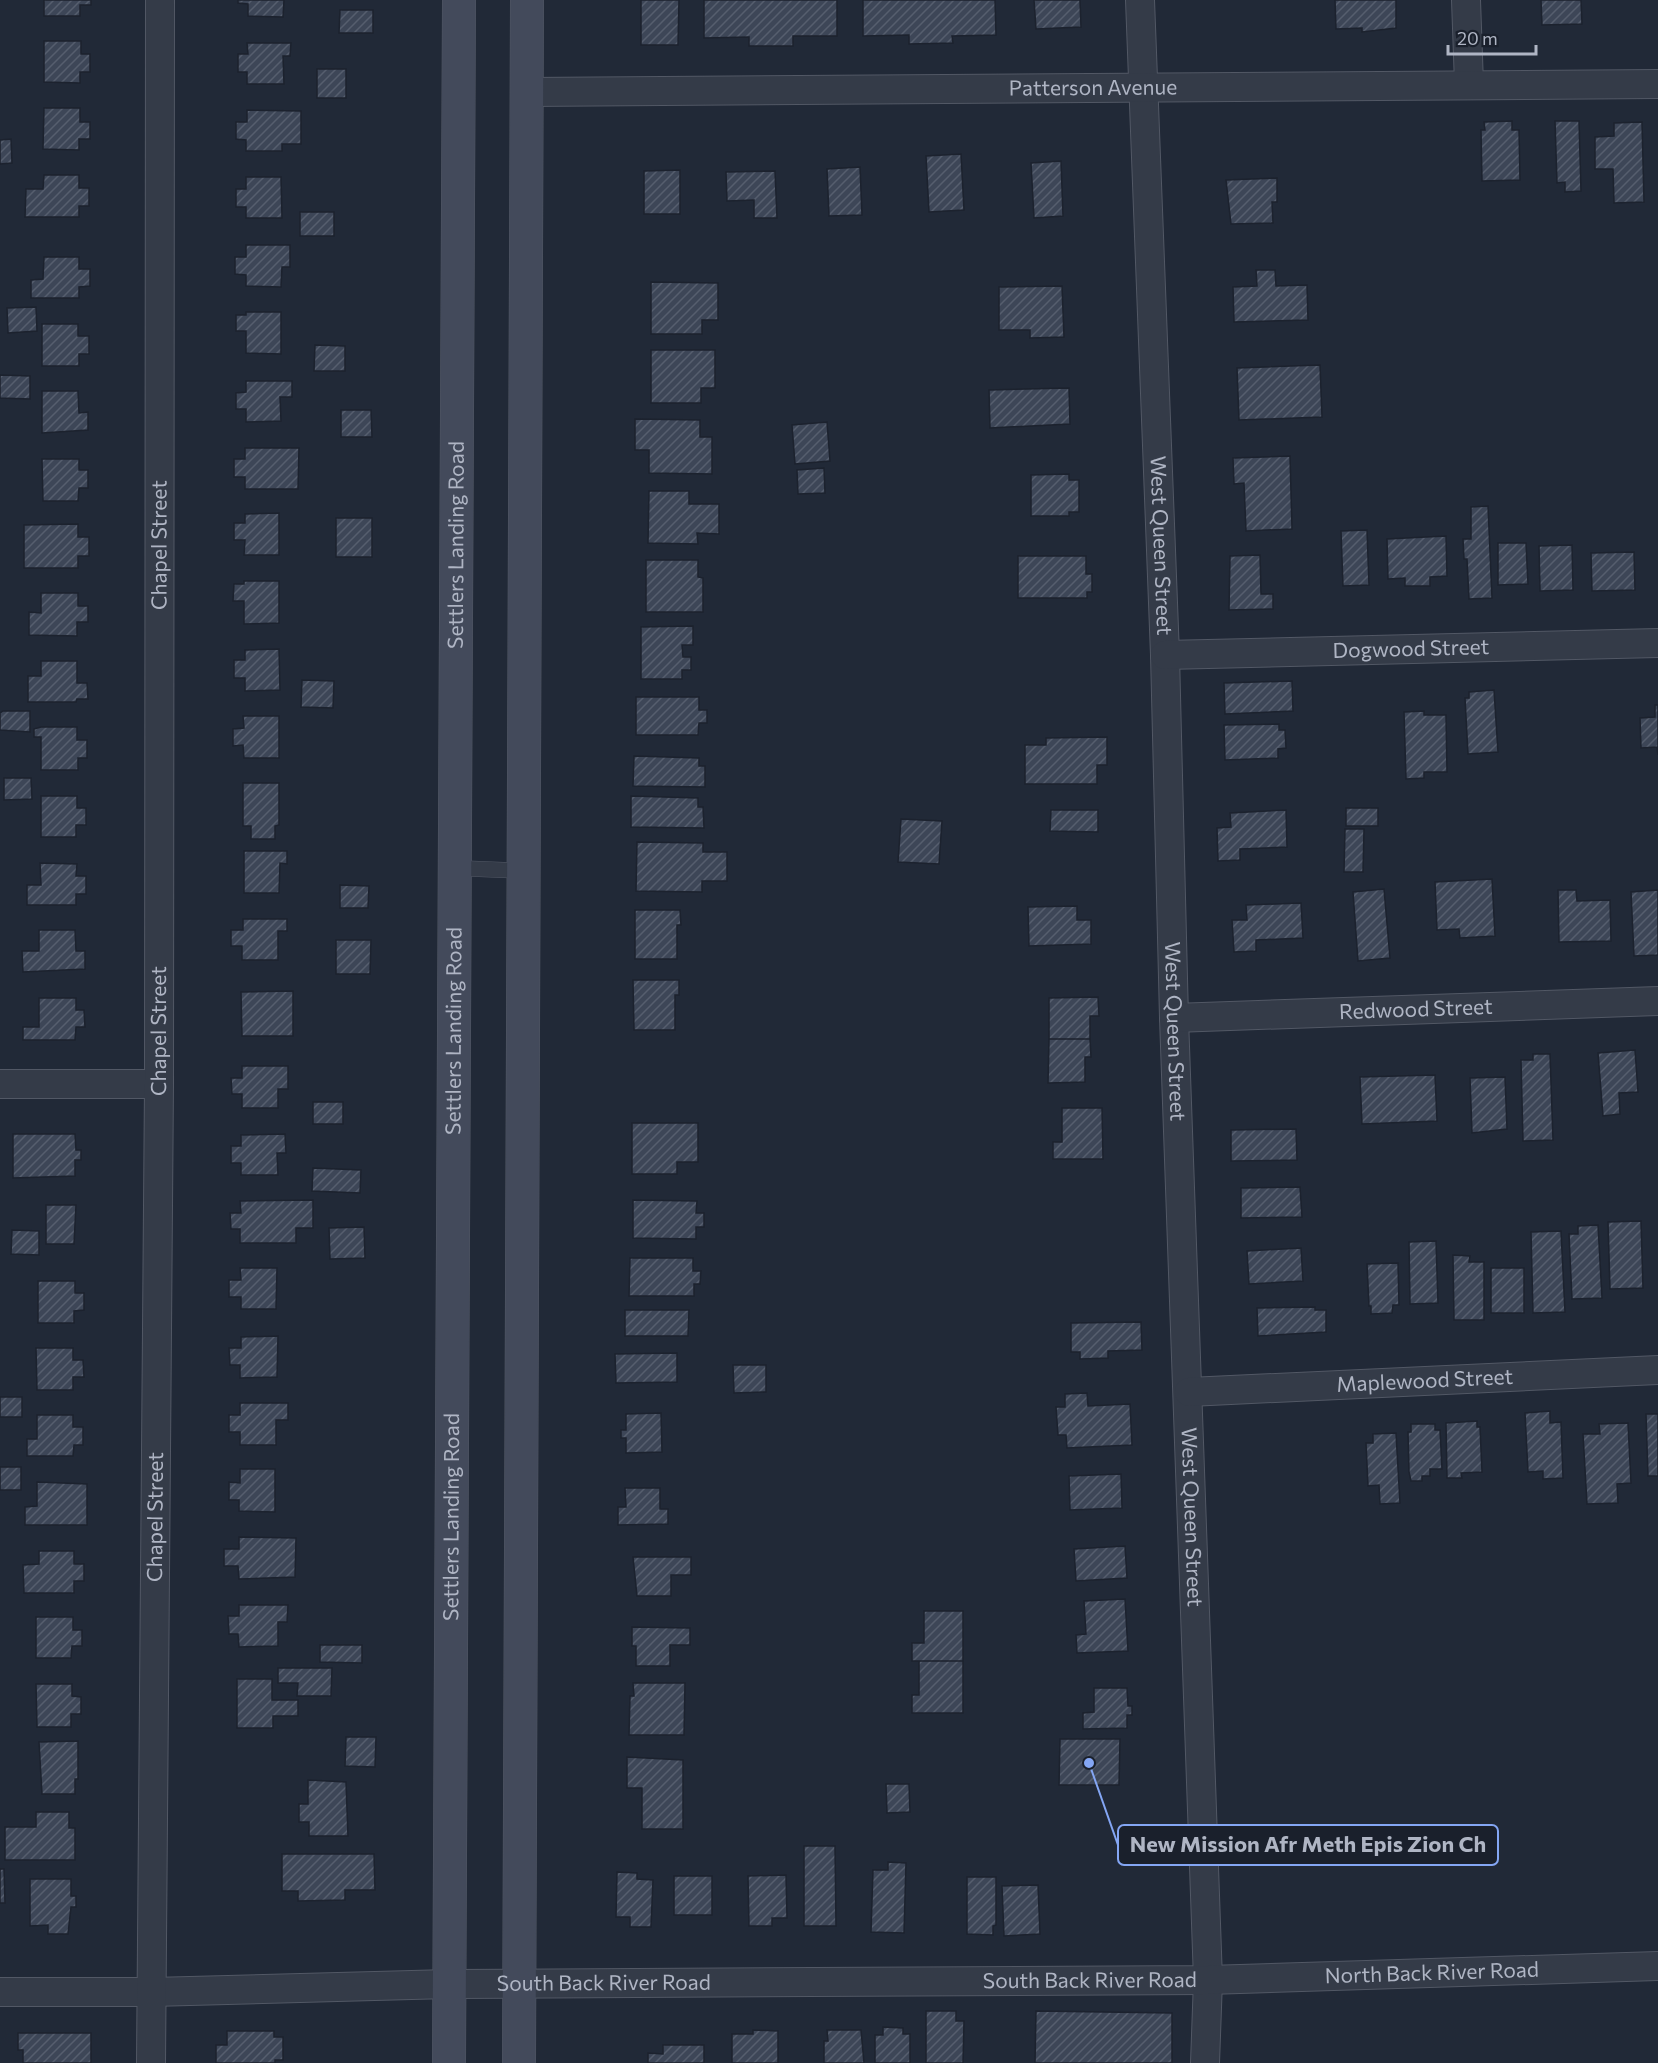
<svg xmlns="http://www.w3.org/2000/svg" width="1658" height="2063" font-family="Commissioner,sans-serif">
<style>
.building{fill:url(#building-hatch);stroke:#1c222e;stroke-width:1.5}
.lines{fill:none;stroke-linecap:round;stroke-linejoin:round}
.lane-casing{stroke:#525865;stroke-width:16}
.street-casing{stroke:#525865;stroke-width:30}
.secondary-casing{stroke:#525865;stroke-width:34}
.lane{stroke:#343b48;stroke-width:15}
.street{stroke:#343b48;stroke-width:28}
.secondary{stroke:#434a5b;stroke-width:33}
.labels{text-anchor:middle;stroke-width:6;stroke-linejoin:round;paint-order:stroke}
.street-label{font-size:21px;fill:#afb5c4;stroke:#1a202c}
.leader{fill:none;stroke:#84a6f4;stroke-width:2}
.callout-dot{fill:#84a6f4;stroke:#1a202c;stroke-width:2}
.callout{fill:#1a202c;stroke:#84a6f4;stroke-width:2}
.callout-label{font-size:22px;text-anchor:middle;font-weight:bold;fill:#afb5c4}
</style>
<defs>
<pattern id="building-hatch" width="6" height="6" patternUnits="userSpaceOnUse" patternTransform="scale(1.5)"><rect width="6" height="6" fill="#3d4657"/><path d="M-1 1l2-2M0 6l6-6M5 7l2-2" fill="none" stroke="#565e6e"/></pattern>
</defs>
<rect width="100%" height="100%" fill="#212937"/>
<path class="building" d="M44,0h47v5h-11v11h-36z
M238,0h46l-1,17 -35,-1v-12l-10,-1z
M641,0h38l-1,45h-37z
M704,0h133v36h-44v10h-44v-9l-45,1z
M863,0h132l1,35 -44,1 1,7 -44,1v-9l-46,1z
M1034,0h46l1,27 -45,2z
M1335,0h61v28l-34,4v-4l-26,1z
M1541,0h40l1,24 -40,1z
M340,10h33v23h-34z
M44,41h37v13h9v18h-10v11l-36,-1z
M247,43h44l-1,13h-7l1,28h-37v-12h-9v-18h10z
M317,69h29v29h-29z
M44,108h36v14h10v17h-11v11l-36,-1z
M247,110l54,1v33h-19v7h-36v-11l-10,-1v-17h11z
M1512,121v9h7l1,50 -38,1 -1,-51h4l-1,-8z
M1555,121h24l2,70 -16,1v-10l-8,1z
M1642,122l2,80 -30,1 -1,-34h-18v-32l19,-1v-13z
M11,139l1,24 -12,1v-24z
M961,154l3,56 -35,2 -3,-56z
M1061,161l2,55 -29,2 -3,-55z
M860,167l2,48 -33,1 -2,-47z
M680,170v44h-36v-43z
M775,171l2,47h-23v-18l-27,1 -1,-29z
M44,175h35v13h10v18h-10v11h-54l1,-28h17z
M246,177h35l1,41h-36v-11h-10v-18h10z
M1277,178v24h-5l1,21 -42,1 -5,-44z
M300,212h34v24h-34z
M246,245h44v22h-8l-1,20 -35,-1v-11l-11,-1v-17h11z
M44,257h35v12h11v17l-11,1v11h-48v-18l12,-1z
M1256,270h19l1,16 31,-1 1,35 -74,2 -1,-35 24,-1z
M651,282l67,1v37h-16v14h-51z
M1062,286l2,51 -34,1v-8h-31v-43z
M36,307l1,24 -29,2 -1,-25z
M246,312h35v42l-35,-1v-22h-10v-16h10z
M42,324h36v12h11v18h-10v12h-37z
M315,345l30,1v25h-31z
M651,350h64v38h-14v15h-50z
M1320,365l2,52 -83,3 -2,-52z
M0,375l30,1v23l-30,-1z
M246,381h46v16h-12l1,24 -35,1v-13h-10v-16l10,-1z
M1069,388l1,36 -80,4 -1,-38z
M42,391h36l1,22 9,-1v18l-46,3z
M341,410h30l1,27h-31z
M635,419l65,1v17h12v37l-63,-1v-23h-14z
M827,422l3,39 -35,3 -3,-39z
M245,448h54l-1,41h-53v-12h-11v-18h11z
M1290,456l2,73 -46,2 -2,-48 -10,1 -1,-26z
M42,459h37v11h9v18h-9l-1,13h-35z
M824,468l1,25 -27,1 -1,-24z
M1069,474v6h10v32h-10v4h-38v-41z
M649,491h40v13h30v30l-22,-1 1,11 -50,-1z
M1488,506l4,92 -23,1 -2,-40h-3l-1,-20h8v-32z
M279,513v42h-35l1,-15h-11v-17h11v-9z
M336,518h36v39h-36z
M78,524v13h11v19h-11v12h-54v-43z
M1367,530l2,55 -26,1 -2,-55z
M1446,536l1,40 -17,1v9h-25v-8l-17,1 -1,-40z
M1498,543h28l2,41 -30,1z
M1572,545l1,45 -33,1 -1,-45z
M1634,552l1,38 -43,1 -1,-38z
M1260,555l1,39h12v15l-44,1 1,-54z
M1018,556h68v18h6v18h-5v6h-69z
M646,560h52v17l5,1v34h-57z
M244,581h35v42l-35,1v-23h-11l1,-17h10z
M41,593h37v13h10v16h-11v14l-48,-1v-23l12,1z
M693,626v19h-11l1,12h8v13h-9v9h-41v-52z
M279,649l1,41 -35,1v-13h-11v-18h11v-10z
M41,661h36v22h10l1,16h-11l-1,3h-48v-26h13z
M302,680l32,1 -1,27 -32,-1z
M1292,681l1,30 -68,3 -1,-31z
M1494,690l4,62 -30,2 -3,-56h4v-6z
M636,697h63v13h8v13h-8l-1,12h-62z
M1655,705h3v50l-1,-8 -16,1 -1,-30 15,-1z
M3,711h27v21l-30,-2v-17z
M1424,711v4h22l1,57h-23v6l-18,1 -2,-67z
M243,716h36v42h-35l-1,-13 -10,1v-17l11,-1z
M1279,724v6h6l1,18 -8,1v9l-53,2 -1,-35z
M41,727h36v13h10v18h-9v12h-37v-33h-7v-8z
M1107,737v28h-10v19h-72v-39h21v-7z
M634,756l65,2v8h6v21l-72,-1z
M4,778h27l1,21 -28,1z
M243,783h36v42l-4,1v13h-24v-13h-8z
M41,796h36v12h9v17h-10v12h-35z
M631,796l67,2v9h5l1,21 -73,-1z
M1346,808h32v18h-32z
M1051,810h47v22l-48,-1z
M1286,810l1,37 -47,2v11l-22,1 -1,-33 14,-1 -1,-14z
M901,819l41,2 -3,43 -41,-2z
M1345,829h19l-1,43h-19z
M637,842l66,1v9h24v29h-25v11l-66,-1z
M244,851h43v13l-7,-1 -1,30h-35z
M40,863l37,1 -1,12h10v18h-10v11h-49v-20h14z
M1492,879l3,57 -35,2 -1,-9 -22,1 -2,-48z
M340,885l29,1 -1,22h-28z
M1384,889l6,69 -32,3 -5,-69z
M1558,890h18l1,11 33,-1 1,41 -52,1z
M1658,890v65l-24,1 -3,-64z
M1301,903l2,35 -47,2v11l-22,1 -2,-32h15l-1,-15z
M1077,906v14h14v24l-62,2 -1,-39z
M635,910h45l1,15h-4v34h-42z
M243,919h44v12h-9v29h-36v-14h-11v-16h12z
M39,930h36l1,21h9v18l-62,3 -1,-21h17z
M336,940h35l-1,34h-34z
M633,980h46v15h-4v35h-41z
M293,991v45h-51l-1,-44z
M1098,997l1,19h-9v23h-41v-41z
M39,998h37v12h8l1,17h-9l-1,13h-52v-13h16z
M1049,1039h41l1,18h-6v25l-37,1z
M1635,1050l3,42 -19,1 1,21 -17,2 -5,-63z
M1533,1054h17l3,86 -30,1 -2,-81h12z
M242,1066h46v23h-10v19h-36v-14h-10l-1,-16h11z
M1435,1075l2,46 -75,3 -2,-47z
M1505,1077l2,52 -35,4 -2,-55z
M313,1102h30v22h-30z
M1062,1108h40l1,51h-50v-17h9z
M632,1123h66v39h-21v12h-45z
M1296,1129l1,31 -66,1v-31z
M13,1134h62l1,16h5v10h-6v16l-62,2z
M285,1134l1,19h-9l1,22h-37v-12h-10v-17h10v-11z
M313,1168l48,2 -1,23 -48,-2z
M1300,1187l2,30 -61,1v-30z
M313,1200v28h-17v15h-56v-14h-9l-1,-16h11l-1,-12z
M633,1200l64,1 -1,12h8v14h-8v12l-63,-1z
M46,1205h30l-2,39h-28z
M1641,1221l2,67 -33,1 -2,-67z
M1598,1225l4,73 -30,1 -3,-65h9v-8z
M364,1227l1,31 -35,1 -1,-31z
M12,1230l27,1v24l-28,-1z
M1561,1231l4,81 -32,1 -2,-81z
M1436,1241l2,62 -28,1 -1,-62z
M1301,1248l2,33 -54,3 -2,-33z
M1453,1255l17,1 -1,6h15v58h-30z
M630,1258h63v13h8l-1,13h-6v12h-65z
M1398,1263l1,42h-6l-1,8 -21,1v-8h-2l-2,-42z
M240,1268h37l-1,41h-35v-12h-12v-17h12z
M1491,1268h33v45h-33z
M38,1281h37v12h9v17l-10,1v12h-36z
M1315,1307v3h11v22l-68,4 -1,-28z
M625,1310h64l-1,26h-63z
M1141,1322l1,28 -34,1v7l-28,1v-7h-9v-29z
M278,1336l-1,41 -37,1v-13h-10l-1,-17h12v-11z
M36,1348h37v12h10l1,17h-11v13h-36z
M677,1353v29l-61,1 -1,-29z
M733,1365h33v27l-32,1z
M1087,1393l1,13 42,-2 2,41 -65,3 -1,-13h-8l-2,-28h9v-13z
M0,1397h22v20h-22z
M240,1403h48v17h-12v25h-36v-13h-11v-17h11z
M1550,1411v12l11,-1 2,56 -20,1v-8l-15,1 -3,-59z
M661,1413l1,39 -36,1v-15h-5v-8h5v-16z
M1646,1414h12v62h-10z
M37,1415h36v12h10v18h-9l-1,11h-46v-17h10z
M1477,1421v6h3l2,45 -21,1 1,5h-15l-1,-55z
M1628,1423l3,60 -14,1 1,19 -31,1 -4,-70h17l-1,-10z
M1411,1424h24v6h5l2,39h-12v7h-8v5h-11l-2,-9 -1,-40h3z
M1396,1433l4,70 -20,1 -1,-19 -11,1 -2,-43h7v-9z
M0,1467h21v23h-21z
M240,1469h35v43l-36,-1v-11h-10v-18l11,1z
M1121,1474l1,34 -52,2 -1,-34z
M37,1482l50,2v41h-62v-18l12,-1z
M625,1488h35v21h8v15l-50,1v-18h8z
M239,1537l57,1 -1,39 -56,2 -1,-13h-14v-17h15z
M1125,1546l2,32 -51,3 -2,-32z
M39,1551h35v13h10v17h-10v12h-50l-1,-28 16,-1z
M633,1557h58v18h-20v21h-34z
M1125,1599l3,52 -51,2 -1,-18 10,-1 -2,-33z
M239,1605h49l-1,17h-9v24l-39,1 -1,-13h-9l-1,-18h11z
M924,1611h39v50h-51v-18h12z
M36,1617h37v13h9v16h-10l-1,12h-35z
M632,1627l58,1v17h-20v21h-34v-20h-4z
M320,1645h42v18l-42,-1z
M919,1661h44v52h-51v-18h7z
M278,1668h54l-1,28h-34l1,-13h-20z
M237,1679h35v21h26v16h-25v12h-36z
M633,1683h52l-1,52h-55l1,-39h4z
M36,1684h36v12l9,1v17h-10v13h-34z
M1094,1688h33l1,18h4v9h-5v13l-44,1v-16l11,-1z
M346,1737h30l-1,30 -30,-1z
M1060,1739h60l-1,46h-60z
M78,1741v38h-3v15h-33l-3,-52z
M627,1757l56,3v69h-41v-41h-15z
M308,1780l38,2 2,54h-39v-14h-10v-18h9z
M886,1784h23l1,28 -23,1z
M36,1812h33v16h6v32h-70v-33h31z
M804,1846h31l1,80h-32z
M282,1854h92l1,36h-30v10l-47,1v-10h-16z
M888,1862l18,1 -2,70 -33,-1 2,-62h15z
M0,1869h4l1,34h-5z
M617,1872l20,1v6l16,1 -2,47h-21v-10h-14z
M786,1875l1,43h-15v8h-23l-1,-50z
M674,1876h38v39h-38z
M967,1877h29v48l-3,1v9l-26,-1z
M30,1879h41v17h5v11h-5l-3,27h-20v-9l-18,1z
M1038,1885l2,49 -36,2 -2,-50z
M926,2011h30v10h8l-1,42h-37z
M1036,2011l136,2v50h-137z
M883,2027l20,1v6h7v29h-35v-28h8z
M753,2030l25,1v32h-46v-29h21z
M827,2030h34l3,33h-40v-22h4z
M227,2031h47v6h9v23h-8v3h-59v-18h11z
M18,2033h73v30h-68v-13h-5z
M663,2045h41v18h-56v-10l15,1z"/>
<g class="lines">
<defs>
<path id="lane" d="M454,868l72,3"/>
<g id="street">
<path id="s1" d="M1140,0l25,655 9,363 34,962 -3,83"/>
<path d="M1466,0l3,84"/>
<path id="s2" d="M527,92l1131,-8"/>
<path id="s3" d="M1165,655l493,-12"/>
<path id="s4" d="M1174,1018l484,-17"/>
<path d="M0,1084h159"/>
<path id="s5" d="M1189,1392l469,-22"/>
<path id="s6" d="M0,1992h152l297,-8 759,-4 450,-14"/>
<path id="s7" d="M151,2063l8,-979 1,-1084"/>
</g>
<g id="secondary">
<path id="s8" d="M449,2063l10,-2063"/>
<path d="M519,2063l8,-2063"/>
</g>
</defs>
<use href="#lane" class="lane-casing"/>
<use href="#street" class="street-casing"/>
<use href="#secondary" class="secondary-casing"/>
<use href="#lane" class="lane"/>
<use href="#street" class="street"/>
<use href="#secondary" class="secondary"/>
</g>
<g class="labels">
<g class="street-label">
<text dy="7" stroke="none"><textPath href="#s2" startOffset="566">Patterson Avenue</textPath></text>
<text dy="7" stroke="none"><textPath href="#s7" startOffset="1518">Chapel Street</textPath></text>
<text dy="7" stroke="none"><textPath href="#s8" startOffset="1518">Settlers Landing Road</textPath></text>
<text dy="7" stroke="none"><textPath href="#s1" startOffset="546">West Queen Street</textPath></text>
<text dy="7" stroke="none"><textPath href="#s3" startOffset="246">Dogwood Street</textPath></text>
<text dy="7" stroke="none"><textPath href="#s4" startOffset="242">Redwood Street</textPath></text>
<text dy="7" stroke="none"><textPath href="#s8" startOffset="1032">Settlers Landing Road</textPath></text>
<text dy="7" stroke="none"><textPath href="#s1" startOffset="1032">West Queen Street</textPath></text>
<text dy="7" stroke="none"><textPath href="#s7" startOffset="1032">Chapel Street</textPath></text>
<text dy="7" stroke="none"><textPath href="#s5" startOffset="236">Maplewood Street</textPath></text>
<text dy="7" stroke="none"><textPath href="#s8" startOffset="546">Settlers Landing Road</textPath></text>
<text dy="7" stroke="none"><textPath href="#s1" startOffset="1518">West Queen Street</textPath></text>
<text dy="7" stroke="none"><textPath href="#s7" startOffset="546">Chapel Street</textPath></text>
<text dy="7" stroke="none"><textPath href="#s6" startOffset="1432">North Back River Road</textPath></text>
<text dy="7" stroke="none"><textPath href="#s6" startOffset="1090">South Back River Road</textPath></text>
<text dy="7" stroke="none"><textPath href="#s6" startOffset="604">South Back River Road</textPath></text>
</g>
</g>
<path class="leader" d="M1089 1763L1118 1845"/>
<circle class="callout-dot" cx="1089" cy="1763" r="6"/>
<rect class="callout" x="1118" y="1825" width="380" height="40" rx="6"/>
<g class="callout-label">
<text x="1308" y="1852">New Mission Afr Meth Epis Zion Ch</text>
</g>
<path d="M1448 45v9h88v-9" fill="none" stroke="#afb5c4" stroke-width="3"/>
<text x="1457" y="45" font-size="18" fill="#afb5c4" stroke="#1a202c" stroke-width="4.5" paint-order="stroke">20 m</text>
</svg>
